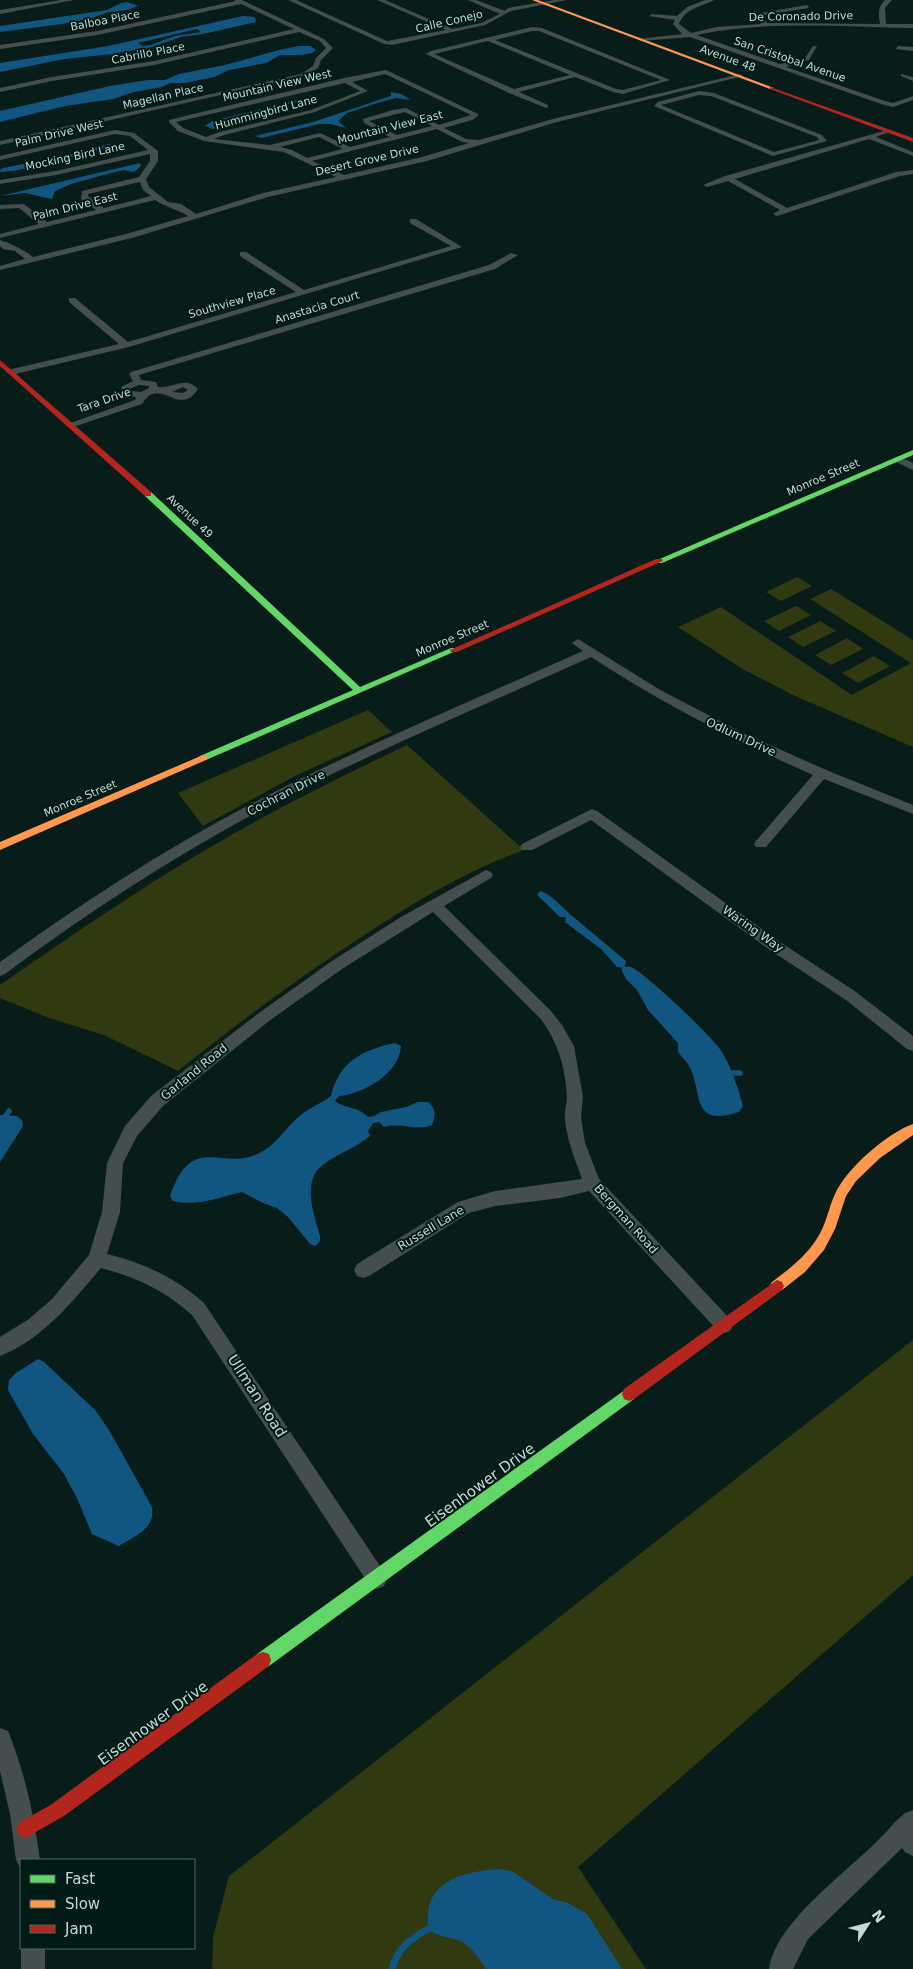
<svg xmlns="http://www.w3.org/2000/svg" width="913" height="1969" font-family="'DejaVu Sans',sans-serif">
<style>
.green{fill:#313911}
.water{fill:#105681;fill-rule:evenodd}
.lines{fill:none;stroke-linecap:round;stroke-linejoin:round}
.stream-far1{stroke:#105681;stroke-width:5.5}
.stream{stroke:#105681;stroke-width:7}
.street{fill:#454e4e;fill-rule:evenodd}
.fast{fill:#63d668;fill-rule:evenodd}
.slow{fill:#ff974d;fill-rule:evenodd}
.jam{fill:#b3261e;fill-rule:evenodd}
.labels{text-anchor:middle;stroke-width:4;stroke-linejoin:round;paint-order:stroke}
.far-street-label{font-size:11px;fill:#c5dad5;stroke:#001a16}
.street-label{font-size:12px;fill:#c5dad5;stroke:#001a16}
.near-street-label{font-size:15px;fill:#c5dad5;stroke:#001a16}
</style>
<rect width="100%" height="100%" fill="#081d19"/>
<path class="green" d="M797,577l15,9 -31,15 -15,-9z
M831,589l82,51v107l-118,-51 -54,-28 -63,-41 43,-20 131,88 59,-32 -101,-64z
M796,606l15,9 -32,16 -15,-10z
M820,621l16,10 -33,16 -15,-10z
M847,638l16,11 -32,16 -16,-10z
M874,656l16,10 -32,17 -16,-10z
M368,710l24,22 -95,43 -94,51 -25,-33z
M407,745l117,105c-56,20 -108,51 -158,84 -65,42 -127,88 -188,137l-74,-36 -55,-17 -49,-20v-13c68,-47 137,-95 209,-137 64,-38 131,-71 198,-103z
M913,1340v235l-335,292 68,102h-434l1,-32 16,-61z"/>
<path class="water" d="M127,2l11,4 -10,4 -19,2 -17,6 -30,6 -62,8v-6l107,-16 14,-7z
M243,16l12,1 1,5 -53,12 -22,3 -29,10 -40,7 -48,5 -64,13v-9l108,-17zM197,29l4,3 -26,4 -25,9 -7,1 -5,-3z
M299,46h11l6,4 -4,3 -10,2h-22l-14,8 -37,7 -15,7 -29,6h-15l-8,4 -28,5 -21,7 -48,7 -65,16v-11l110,-25 38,-6h17l14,-6 46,-9 54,-15z
M391,92l10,2 10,6 -15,-2 -19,5 -30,10 -9,8 8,7 -15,-4h-12l-58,14 -6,-2 58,-14 78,-26z
M311,98l-92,24 -6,3 3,3 -3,1 -8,-3 7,-5 90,-22z
M109,144l11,4v3l-5,1 -1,-3c-12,-1 -23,3 -35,6 -24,6 -54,16 -79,17v-2l3,-2 62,-12z
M140,163l1,3 -7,6 -11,-2 -23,6 -29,8 -16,7 -3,8 -27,-6 -25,3z
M540,891c10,2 22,16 30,23l-1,2 2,-1 55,46 -1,6c3,0 5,-1 8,1 15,8 80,69 89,84 10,17 16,36 21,54l-4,6c-51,17 -35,-23 -51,-48 -3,-4 -7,-8 -10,-12v-9l-30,-33 -11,-20 -11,-11 -5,-10 2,-1 -6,-1 -16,-18 -36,-27 1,-5h-6l-23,-22z
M395,1043l6,3c-1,27 -38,48 -62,50l-4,5c12,9 21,4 33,16l6,-1 7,-4 25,-5 12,-5h10c8,7 8,13 4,23 -17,7 -29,-3 -48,2l-5,-5 -6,1 -5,8 2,5c-13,11 -29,16 -43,26 -27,16 -14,49 -7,74v5l-5,5 -5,-2 -22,-27 -11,-9 -14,-5 -21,-11c-22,5 -46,15 -69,9l-3,-5c23,-67 54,-21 93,-45 16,-9 24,-26 39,-37 9,-7 20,-11 29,-18 8,-35 32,-46 64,-53z
M0,1115l17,1 5,4 1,6 -23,36z
M38,1359l6,3 51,48 14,20 43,77c4,21 -17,29 -33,39l-27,-12 -15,-36 -13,-24 -31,-40 -25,-44 1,-10 7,-7z
M498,1869l14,2 41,28 15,4 19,11 35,55h-136c-6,-9 -14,-22 -24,-27 -13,-6 -22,-4 -34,-13 0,-10 -1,-22 4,-31 13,-23 43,-27 66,-29z"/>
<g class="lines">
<path class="stream-far1" d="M733,1073h7
M5,1117l4,-6"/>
<path class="stream" d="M392,1969c5,-20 18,-30 36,-40"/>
<path class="street" d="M61,0h13l-74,14v-4z
M234,0h8l82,39 9,9 -12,12 -3,8 -13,8 -305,69v-4l301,-67 12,-8 3,-8 10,-10 -6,-7 -21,-9 -145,33 -102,16 -52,11v-4l52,-11 102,-16 140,-32 -53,-25 -144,31 -97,14v-4l97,-14 139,-30z
M288,0h8l91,41 59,-11 -69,-30h8l67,29 29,-6 19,-9 -32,-14h8l29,11 3,-3 46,-8h13l-56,11 -26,14 -93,20 -8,-1z
M705,0h9c-13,7 -29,8 -35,24l12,9 26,-6 44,-3 -4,-6 3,-5 47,-8 2,3 -45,7 -1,3 4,5 113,1c-2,-9 -2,-18 5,-24h7l-7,8 1,16h27v4c-70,-1 -147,-8 -216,7l83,29 25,-6 8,-12h4l-8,14 -23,7 99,34 8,2 20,-7v4l-20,7 -12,-3 -191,-67 -49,4 -3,-2 44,-5 -9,-10 2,-4 -26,-4 3,-2 25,2 10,-9z
M532,27l10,1 128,52 -47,14 -10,-2 -38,-15 -56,15 29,13v2l-2,1 -37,-15 -83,-39 5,-3zM532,31h7l122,49 -38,10 -7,-1 -121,-49zM488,41l82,34 -56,14 -80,-35z
M898,46l15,1v4l-17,-2z
M386,70l92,44v2l-6,4 -28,8 22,11 13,1 74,-21 187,-45 3,2 -186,46 -130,39 -159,36 -136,41 -132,32v-4l25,-7 -10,-8 -12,-2 -3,-3v-6c12,4 23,9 33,17l93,-23 62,-18c-11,-7 -23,-9 -33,-16l-155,38v-4l39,-10 -20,-16 -19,1v-4l24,-1 23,18 49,-12 -15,-11 1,-8 57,-14 11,-16v-7l-94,21 -56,9v-4l56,-9 92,-21 -18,-14 -15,-2 -115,26v-4l115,-26 19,3 24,18v10l-12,18 3,8 19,15 13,2 15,10 67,-21 73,-16 -52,-25 -80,-11 -26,-10 -9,-9v-2l175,-42zM385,74l86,41 -32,10 -33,-17 -13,2 -30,9 1,4 26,14 -40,10 -30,-14 -50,12 -56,-6 10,-4 91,-23 53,-21 -16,-9zM345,83l15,8 -49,19 -91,22 -14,5 -23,-9 -7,-6zM405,112l27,14 -35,9 -28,-14zM437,129l25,13 7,1 -47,14 -78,18 -32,-14zM319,137l24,12 -36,9 -15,-8 -12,-3zM140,182l3,8 8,6 -47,12 -16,-12v-2z
M901,74l12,3v4l-12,-5z
M699,91l15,2 108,42 5,6 -54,15 -119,-50 4,-4zM699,95l12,1 106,41 2,3 -45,12 -113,-47z
M887,130l5,1 -16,6 37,15v4l-44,-17 -134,40 52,29 109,-36 17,-2v4l-13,2 -123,40 -4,-2 7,-4 -52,-29 -21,6 -4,-2 22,-9z
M410,219h6l46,28 -333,100 -118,28 -5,-3 2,-2 111,-26 -50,-42v-4h6l53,44 168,-50 -56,-36v-4h6l58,38 147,-44 -41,-23z
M511,253l7,2 -23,14 -356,106 2,5 15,2 2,5c15,2 27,-12 40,2 -19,30 -38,-15 -56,15l-72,24 -5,-3 70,-25 1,-3 -12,-2 -3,-8 12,-6 -4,-7 2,-2 358,-107zM139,385l10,1v2l-8,4 -10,-1v-3zM183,387l5,3 -5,3 -11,-1z
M898,456l15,7v7l-19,-9 -1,-2z
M578,639l84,52 83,43 86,38 82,33v9l-89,-35 -58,68h-10l-2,-3 2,-3 57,-66c-77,-34 -152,-72 -222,-118 -111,50 -224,97 -332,154 -89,48 -173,103 -254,163l-5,2v-14c80,-58 162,-111 249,-157 109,-57 222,-104 334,-154l-11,-8z
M592,809l5,2 183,131 76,50 57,44v15l-6,-2 -61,-49 -76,-50 -179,-130 -59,30h-10l-2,-3 2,-3z
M486,870l5,2 2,3 -2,3 -47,28 106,104 12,15 12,21 9,51 -2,20 4,26 14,36 131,140 3,6 -3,6 -6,2 -6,-2 -129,-140 -29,7 -65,8 -26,7 -100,63 -6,2 -6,-2 -3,-6 3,-6 101,-62 37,-11 87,-12c-7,-20 -15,-38 -17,-60 -1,-7 2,-15 2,-23 -2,-30 -9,-54 -27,-78l-107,-106 -91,57 -73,52 -106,85 -26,30 -14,27 -3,49 -13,42c37,9 69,24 97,49l180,269 3,7 -3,7 -7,3 -7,-3 -178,-271c-28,-25 -56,-38 -91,-47 -29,34 -58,71 -101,88v-19l29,-18 23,-20 37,-44 13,-43 5,-49 18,-37 26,-30 108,-83 73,-52 69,-44z
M0,1728l8,3c17,42 26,84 32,129h-19v9l-5,-9 -6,-46 -10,-43z
M913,1810v46l-8,-4 -3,-4 -94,91 -15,30h-24c8,-53 92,-105 125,-146l11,-10z
M21,1947l24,1v21h-24z"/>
<path class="fast" d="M913,450v5l-251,108h-6l-1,-2z
M145,492h6l209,195 91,-39h6l1,2 -252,110h-6l-2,-2 2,-2 153,-66 -208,-194z
M629,1387l5,2 2,5 -2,5 -365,267 -6,2 -6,-2 -2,-6 2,-6z"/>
<path class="slow" d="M532,0h6l236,88 -4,1z
M203,755l3,1 2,2 -2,2 -206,90v-8z
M913,1124v11l-33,23 -24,23 -10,15 -11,33 -11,21 -19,22 -23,18 -5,2 -5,-2 -2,-4 2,-4c16,-12 33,-25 44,-42 10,-14 12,-31 19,-46 11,-25 52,-61 78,-70z"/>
<path class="jam" d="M770,87l143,51v4l-143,-53z
M0,360l151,132v4h-6l-145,-130z
M656,559h6l1,2 -206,91h-6l-1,-2z
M777,1280l5,2 2,4 -2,4 -148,109 -5,2 -5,-2 -2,-5 2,-5z
M263,1652l6,2 2,6 -2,6 -205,150 -39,22 -6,-3 -3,-6 3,-6 33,-19 205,-150z"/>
</g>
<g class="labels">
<g class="far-street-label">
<text transform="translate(801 16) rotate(-1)" y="4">De Coronado Drive</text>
<text transform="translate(105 20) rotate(-11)" y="4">Balboa Place</text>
<text transform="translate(449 21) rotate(-13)" y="4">Calle Conejo</text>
<text transform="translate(148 53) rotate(-11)" y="4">Cabrillo Place</text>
<text transform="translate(728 58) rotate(20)" y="4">Avenue 48</text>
<text transform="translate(790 59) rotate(19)" y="4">San Cristobal Avenue</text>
<text transform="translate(277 85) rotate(-13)" y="4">Mountain View West</text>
<text transform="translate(163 96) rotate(-13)" y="4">Magellan Place</text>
<text transform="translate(266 112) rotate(-15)" y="4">Hummingbird Lane</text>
<text transform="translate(390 127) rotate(-14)" y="4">Mountain View East</text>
<text transform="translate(59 133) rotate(-13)" y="4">Palm Drive West</text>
<text transform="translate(75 156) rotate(-12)" y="4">Mocking Bird Lane</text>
<text transform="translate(367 160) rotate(-13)" y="4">Desert Grove Drive</text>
<text transform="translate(75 206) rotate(-14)" y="4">Palm Drive East</text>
<text transform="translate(232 302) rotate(-16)" y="4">Southview Place</text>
<text transform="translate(317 307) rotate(-17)" y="4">Anastacia Court</text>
<text transform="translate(104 400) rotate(-19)" y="4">Tara Drive</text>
<text transform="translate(823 477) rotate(-23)" y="4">Monroe Street</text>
<text transform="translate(190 516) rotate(43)" y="4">Avenue 49</text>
<text transform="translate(452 638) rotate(-23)" y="4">Monroe Street</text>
<text transform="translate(80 798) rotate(-23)" y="4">Monroe Street</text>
</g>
<g class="street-label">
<text transform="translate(741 737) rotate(25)" y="4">Odlum Drive</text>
<text transform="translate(286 793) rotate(-27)" y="4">Cochran Drive</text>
<text transform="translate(753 929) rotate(35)" y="4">Waring Way</text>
<text transform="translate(194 1072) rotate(-39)" y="4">Garland Road</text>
<text transform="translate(626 1219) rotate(48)" y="4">Bergman Road</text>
<text transform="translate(431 1228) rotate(-31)" y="4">Russell Lane</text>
</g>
<g class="near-street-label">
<text transform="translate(257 1396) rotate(57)" y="5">Ullman Road</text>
<text transform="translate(480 1485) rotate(-36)" y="5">Eisenhower Drive</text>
<text transform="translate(153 1723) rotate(-36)" y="5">Eisenhower Drive</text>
</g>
</g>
<rect x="20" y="1859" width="175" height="90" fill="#001a16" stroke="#4f6762"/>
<rect x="30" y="1875" width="25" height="8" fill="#63d668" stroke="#4f6762"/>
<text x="65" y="1884" font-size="15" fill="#c5dad5">Fast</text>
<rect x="30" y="1900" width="25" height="8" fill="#ff974d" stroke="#4f6762"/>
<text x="65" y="1909" font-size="15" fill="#c5dad5">Slow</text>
<rect x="30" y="1925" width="25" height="8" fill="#b3261e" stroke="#4f6762"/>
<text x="65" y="1934" font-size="15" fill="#c5dad5">Jam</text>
<g transform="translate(868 1924) rotate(54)" stroke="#001a16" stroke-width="4" paint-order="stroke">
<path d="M0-4L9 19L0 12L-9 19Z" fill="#c5dad5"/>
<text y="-8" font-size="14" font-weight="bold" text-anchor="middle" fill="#c5dad5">N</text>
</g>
</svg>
